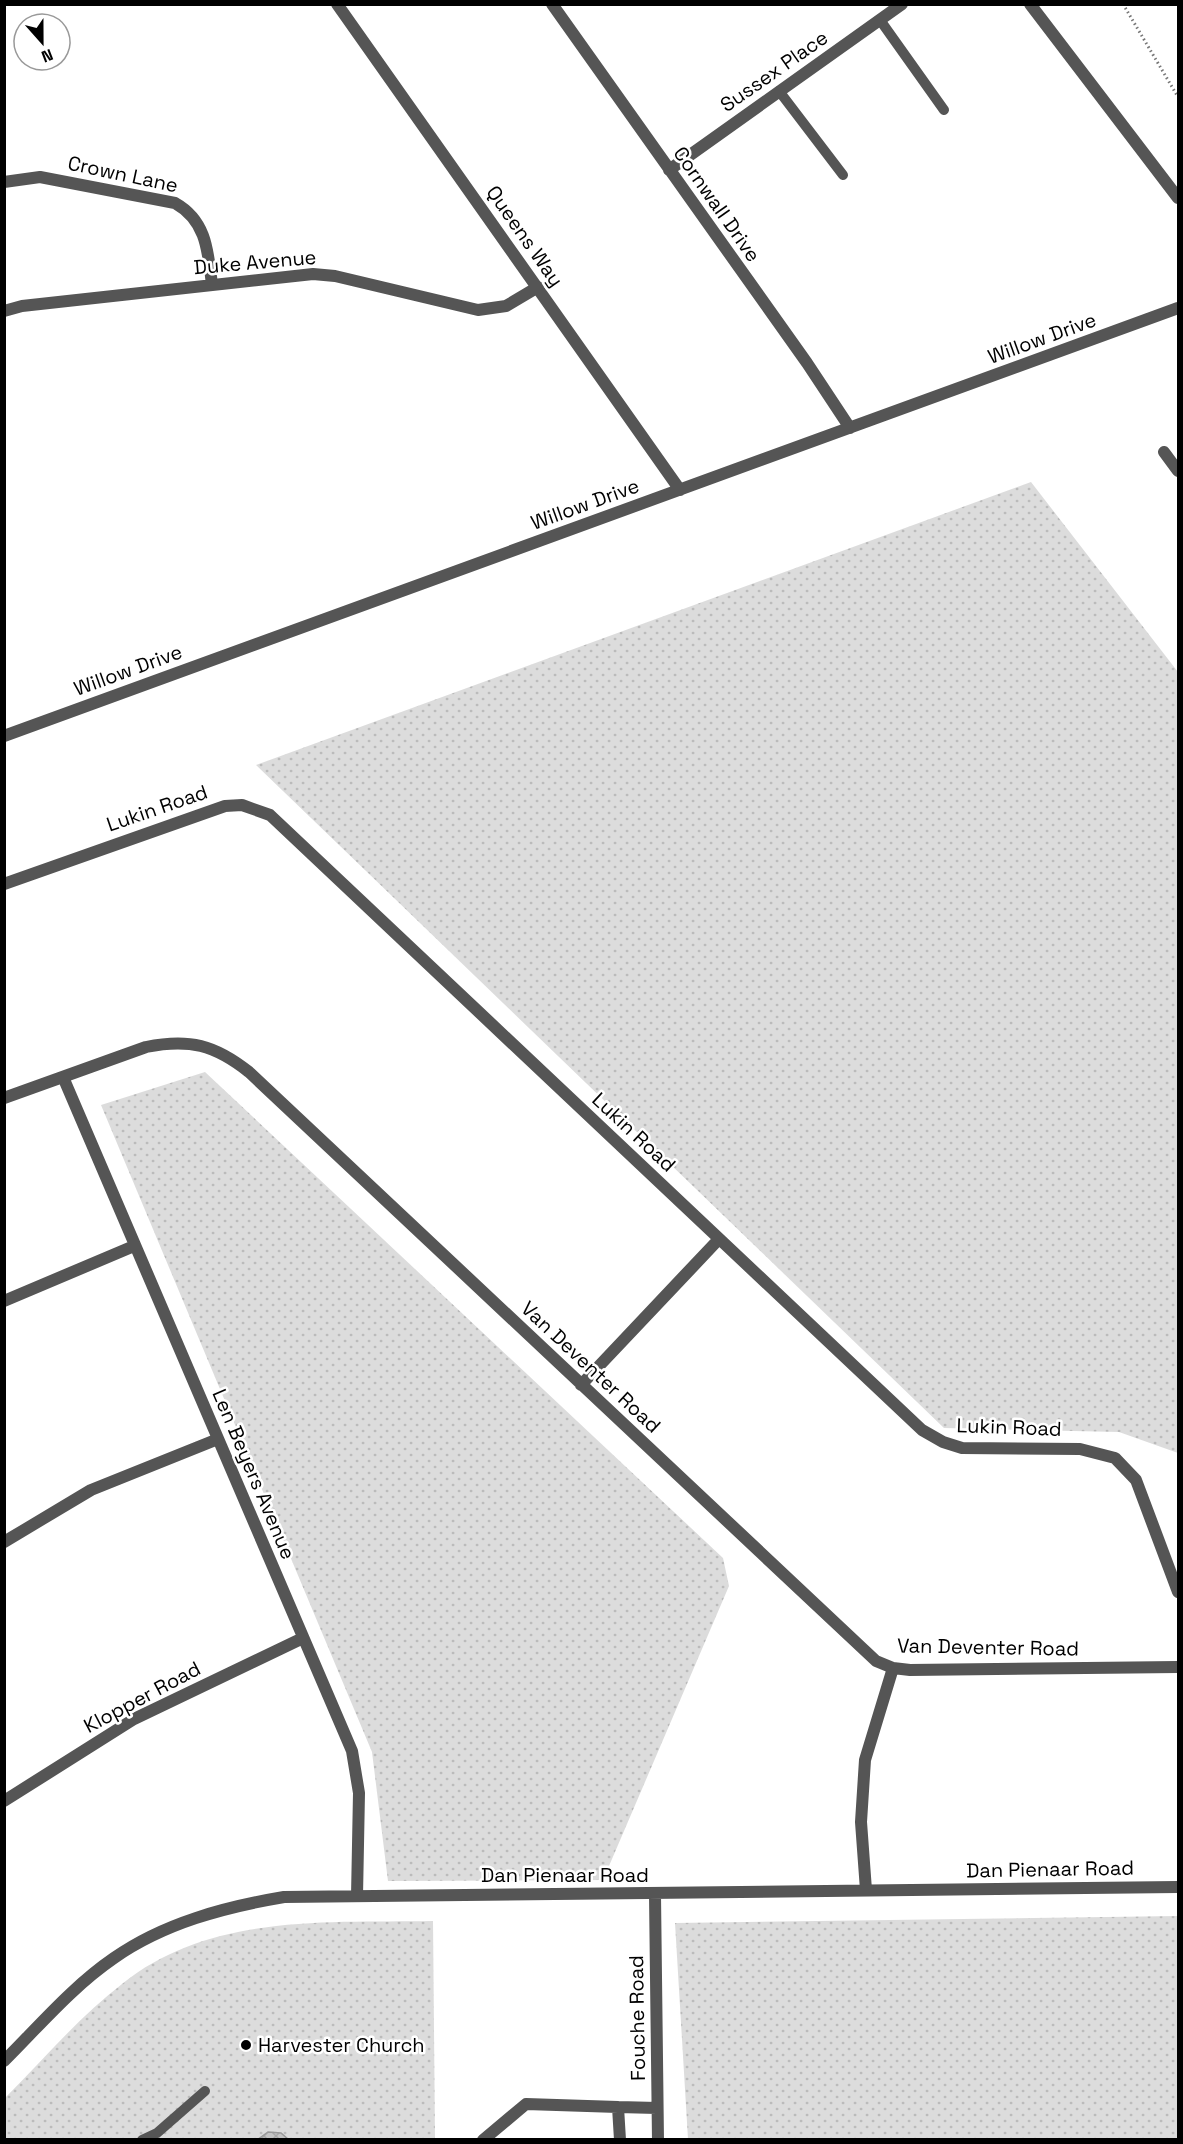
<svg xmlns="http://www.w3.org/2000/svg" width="1183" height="2144" font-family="'Space Grotesk',sans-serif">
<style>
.grass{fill:url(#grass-dots)}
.building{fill:url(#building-cross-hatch);stroke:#999;stroke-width:1.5}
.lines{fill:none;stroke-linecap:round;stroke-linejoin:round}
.path{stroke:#777;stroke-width:3;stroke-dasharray:1.5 3;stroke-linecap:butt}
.service{stroke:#555;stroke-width:10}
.minor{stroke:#555;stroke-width:12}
.poi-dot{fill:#000;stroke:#fff;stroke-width:2}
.labels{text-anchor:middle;stroke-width:5;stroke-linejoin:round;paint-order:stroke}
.street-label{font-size:20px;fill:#000;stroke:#fff}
.poi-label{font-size:20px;fill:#000;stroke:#fff;text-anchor:start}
</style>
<defs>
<pattern id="grass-dots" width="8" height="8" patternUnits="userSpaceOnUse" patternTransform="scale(1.5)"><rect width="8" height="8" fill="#dcdcdc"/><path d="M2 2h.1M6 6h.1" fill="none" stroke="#bbb" stroke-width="1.8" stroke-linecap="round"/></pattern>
<pattern id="building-cross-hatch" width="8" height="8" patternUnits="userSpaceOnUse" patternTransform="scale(1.5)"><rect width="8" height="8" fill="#c4c4c4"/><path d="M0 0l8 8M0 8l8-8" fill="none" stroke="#a7a7a7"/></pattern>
</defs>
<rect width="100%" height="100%" fill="#fff"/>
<path class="grass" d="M1031,482l147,190v781l-59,-21 -175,-4 -688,-663z
M205,1072l518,486 6,28 -126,294 -215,1 -16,-129 -271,-647z
M1178,1916v223h-490l-13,-216z
M433,1921l2,218 -430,1v-42c38,-38 74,-81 117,-114 88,-71 206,-61 311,-63z"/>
<path class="building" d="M268,2132l13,1 8,7h-32z"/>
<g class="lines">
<path class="path" d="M1123,4l55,93"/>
<path class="service" d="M880,20l64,90
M779,91l64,84
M142,2140l15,-7 48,-42"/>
<path class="minor" d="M337,4l343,486
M552,4l255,359 43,65
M1030,4l148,194
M669,170l233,-166
M4,182l36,-5 135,26c32,18 33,49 37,82
M4,311l18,-5 291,-32 22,2 143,34 28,-4 32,-19
M1164,452l14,19
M4,736l1174,-428
M4,884l221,-78 17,-1 28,10 652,615 21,12 19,6 118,1 35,9 21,22 42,112
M63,1077l289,674 7,42 -2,103
M4,1098l142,-51c43,-9 69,-2 103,25l627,589 17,7 17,2 268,-3
M4,1301l130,-55
M581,1385l138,-146
M4,1542l87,-52 127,-51
M4,1801l130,-82 169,-81
M866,1890l-5,-68 4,-62 28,-92
M655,1895l3,245
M4,2061c35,-35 69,-75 110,-103 50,-35 111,-51 170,-61l894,-10
M618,2107l39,1
M483,2140l43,-36 92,3 2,33"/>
</g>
<circle class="poi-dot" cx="246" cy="2045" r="6"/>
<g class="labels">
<g class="street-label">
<text transform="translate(774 71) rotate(-35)" y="7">Sussex Place</text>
<text transform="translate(123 174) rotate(12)" y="7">Crown Lane</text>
<text transform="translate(717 204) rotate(55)" y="7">Cornwall Drive</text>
<text transform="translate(525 236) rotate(55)" y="7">Queens Way</text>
<text transform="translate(255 262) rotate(-5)" y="7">Duke Avenue</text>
<text transform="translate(1042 338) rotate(-20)" y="7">Willow Drive</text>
<text transform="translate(585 504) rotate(-20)" y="7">Willow Drive</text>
<text transform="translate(128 670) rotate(-20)" y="7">Willow Drive</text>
<text transform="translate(157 808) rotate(-19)" y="7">Lukin Road</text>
<text transform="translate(634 1132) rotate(43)" y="7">Lukin Road</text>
<text transform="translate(591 1367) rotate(43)" y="7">Van Deventer Road</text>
<text transform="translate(1009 1427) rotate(2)" y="7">Lukin Road</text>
<text transform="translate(254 1474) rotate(67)" y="7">Len Beyers Avenue</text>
<text transform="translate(988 1647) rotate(1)" y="7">Van Deventer Road</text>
<text transform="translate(142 1697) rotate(-28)" y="7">Klopper Road</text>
<text transform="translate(1050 1869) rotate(-1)" y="7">Dan Pienaar Road</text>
<text x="565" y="1882">Dan Pienaar Road</text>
<text transform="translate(637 2018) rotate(-91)" y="7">Fouche Road</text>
</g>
<g class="poi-label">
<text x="258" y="2052">Harvester Church</text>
</g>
</g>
<rect width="1183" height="2144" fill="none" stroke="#000000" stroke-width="12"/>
<g transform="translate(42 42) rotate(159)"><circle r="28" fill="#ffffff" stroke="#999999" stroke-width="1.5"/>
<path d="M0-4.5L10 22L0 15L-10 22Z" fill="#000000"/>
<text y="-9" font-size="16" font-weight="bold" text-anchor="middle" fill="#000000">N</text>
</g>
</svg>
